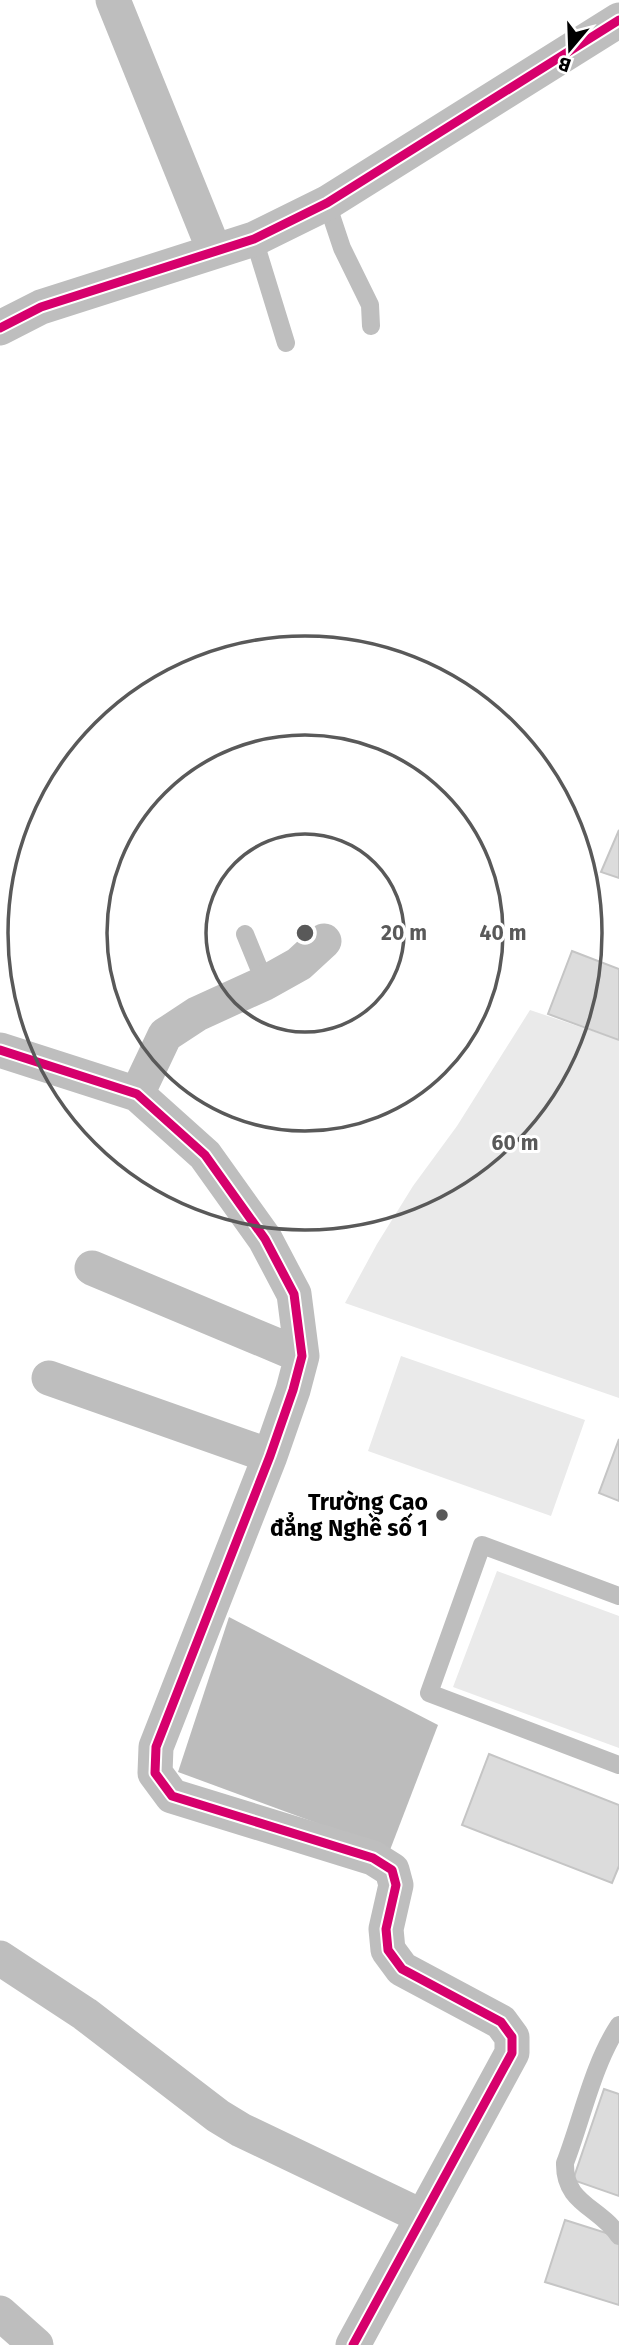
<svg xmlns="http://www.w3.org/2000/svg" width="619" height="2345" font-family="'Fira Sans',sans-serif">
<style>
.green{fill:#eaeaea}
.water{fill:#bcbcbc}
.building{fill:#dcdcdc;stroke:#c5c5c5;stroke-width:2}
.lines{fill:none;stroke-linecap:round;stroke-linejoin:round}
.service{stroke:#bebebe;stroke-width:18}
.minor{stroke:#bebebe;stroke-width:35}
.cycleway-casing{stroke:#fff;stroke-width:13}
.cycleway{stroke:#d6006c;stroke-width:9}
.ring{fill:none;stroke:#595959;stroke-width:3.5}
.poi-dot{fill:#595959;stroke:#fff;stroke-width:2.5}
.labels{text-anchor:middle;stroke-width:6;stroke-linejoin:round;paint-order:stroke}
.poi-label{font-size:23px;font-weight:bold;fill:#000;stroke:#fff;text-anchor:end}
.centre{fill:#595959;stroke:#fff;stroke-width:3.5}
.ring-label{font-size:21px;text-anchor:middle;font-weight:bold;fill:#595959;stroke:#fff;stroke-width:6;stroke-linejoin:round;paint-order:stroke}
</style>
<rect width="100%" height="100%" fill="#fff"/>
<path class="green" d="M530,1010l89,30v358l-274,-95 32,-59 36,-58 44,-60z
M401,1356l184,64 -34,96 -183,-65z
M497,1571l122,45v132l-166,-61z"/>
<path class="water" d="M229,1617l209,108 -48,125 -212,-78z"/>
<path class="building" d="M619,830v48l-18,-6z
M572,951l47,18v71l-71,-26z
M619,1439v62l-20,-8z
M489,1754l130,51v61l-7,17 -150,-58z
M604,2089l15,5v102l-46,-16z
M565,2220l54,17v68l-74,-23z"/>
<g class="lines">
<path class="service" d="M327,203l15,45 28,57 1,21
M254,239l32,104
M245,934l20,49
M619,1596l-137,-51 -53,148 190,72
M619,2025c-26,39 -37,94 -54,138 -1,41 34,43 54,73"/>
<path class="minor" d="M113,0l101,250
M0,328l41,-21 213,-68 73,-36 292,-183
M0,1050l137,44 68,61 60,84 29,55 8,62 -9,34 -23,66 -114,291 -1,26 17,23 201,62 19,12 4,15 -10,44 2,21 14,19 99,53 11,15v16l-159,292
M137,1094l28,-59 32,-21 68,-31 34,-19 25,-23
M92,1268l210,88
M49,1378l221,78
M0,1958l85,56 133,102 23,14 182,87
M0,2313l36,32"/>
<defs>
<path id="cycleway" d="M0,328l41,-21 213,-68 73,-36 292,-183
M0,1050l137,44 68,61 60,84 29,55 8,62 -9,34 -23,66 -114,291 -1,26 17,23 201,62 19,12 4,15 -10,44 2,21 14,19 99,53 11,15v16l-159,292"/>
</defs>
<use href="#cycleway" class="cycleway-casing"/>
<use href="#cycleway" class="cycleway"/>
</g>
<g class="ring">
<circle cx="305" cy="933" r="99"/>
<circle cx="305" cy="933" r="198"/>
<circle cx="305" cy="933" r="297"/>
</g>
<circle class="poi-dot" cx="442" cy="1515" r="7"/>
<g class="labels">
<g class="poi-label">
<text x="428" y="1510">Trường Cao<tspan x="428" dy="26">đẳng Nghề số 1</tspan></text>
</g>
</g>
<circle cx="305" cy="933" r="10" class="centre"/>
<g class="ring-label">
<text x="404" y="940">20 m</text>
<text x="503" y="940">40 m</text>
<text x="515" y="1150">60 m</text>
</g>
<g transform="translate(570 49) rotate(199)" stroke="#ffffff" stroke-width="5" paint-order="stroke">
<path d="M0-5L12 26L0 18L-12 26Z" fill="#000000"/>
<text y="-10" font-size="19" font-weight="bold" text-anchor="middle" fill="#000000">B</text>
</g>
</svg>
